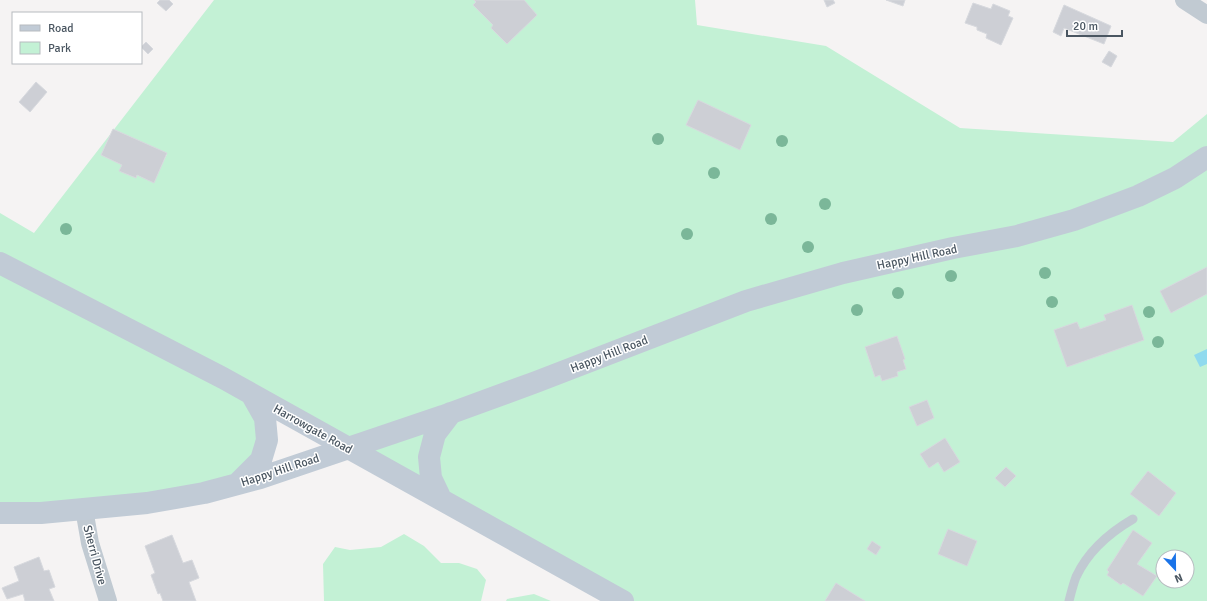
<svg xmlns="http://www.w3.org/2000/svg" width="1207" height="601" font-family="Signika,sans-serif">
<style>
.green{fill:#c3f1d5;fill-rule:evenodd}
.water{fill:#90daee}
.building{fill:#cdcfd5;stroke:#d7d9de}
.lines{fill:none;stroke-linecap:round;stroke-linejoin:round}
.lane{stroke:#c1cad2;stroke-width:9}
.street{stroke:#c1cad2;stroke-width:18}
.secondary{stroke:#c1cbd6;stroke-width:22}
.tree{fill:#7bb799}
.labels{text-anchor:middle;stroke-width:3;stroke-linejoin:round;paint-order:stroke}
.street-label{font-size:12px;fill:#4a5661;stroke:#fff}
</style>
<rect width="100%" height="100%" fill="#f5f3f3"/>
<path class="green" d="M214,0h481l2,25 129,21 134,82 213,14 34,-28v487h-584l-370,-205 14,44 -31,44 -236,29v-300l34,20zM113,129l54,25 -13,28 -17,-7 -1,3 -16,-7 2,-6 -21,-10zM1163,557h24v24h-24z
M404,534l20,12 17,17h18l18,6 9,11 -5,21h-157l-1,-37 12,-17 15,3 31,-3z
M534,594l17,7h-45l1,-2z"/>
<path class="water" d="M1207,349v15l-7,3 -6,-12z"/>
<path class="building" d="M160,0h9l4,4 -7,7 -9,-8z
M474,0h50l13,15 -30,29 -16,-16 2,-3 -20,-20 3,-3z
M824,0h9l2,3 -8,4z
M886,0h19l-2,6z
M973,3l18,6 2,-5 17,7 -2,5 5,2 -12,27 -15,-7 1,-4 -10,-4v-3l-12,-4z
M1064,5l47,21 -7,18 -40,-16 -3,8 -8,-4z
M146,42l7,7 -5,5 -7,-7z
M1109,51l8,5 -6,11 -9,-5z
M36,82l11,10 -17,20 -11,-10z
M698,100l53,25 -11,25 -54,-25z
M113,129l54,24 -13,30 -17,-8 -1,3 -17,-7 3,-6 -21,-10z
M1207,267v27l-36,19 -11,-22z
M1132,305l12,35 -77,27 -13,-37 23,-8 3,7 26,-9 -2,-5z
M897,336l8,23 -2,1 3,9 -9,3 1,4 -16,5 -2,-6 -5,2 -10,-30z
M927,400l7,18 -17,8 -8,-19z
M945,438l15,24 -16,10 -6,-10 -9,6 -9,-14z
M1006,467l10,9 -11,11 -10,-9z
M1148,471l28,22 -17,23 -29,-22z
M948,529l29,12 -10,25 -29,-12z
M1133,530l19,13 -15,21 20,12 -14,20 -20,-13 -2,2 -14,-10 2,-3 -2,-2z
M172,535l11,28 9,-3 7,18 -10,4 7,19h-33l-3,-8 -2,1 -7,-19 4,-2 -10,-27z
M872,541l9,6 -5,8 -9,-6z
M39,557l5,14 5,-1 6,17 -6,2 5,12h-29l-2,-7 -16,5 -5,-11 17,-7 -5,-14z
M836,583l29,18h-40z"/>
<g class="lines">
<path class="lane" d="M1069,601c2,-8 4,-16 7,-24 12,-26 33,-44 57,-58"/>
<path class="street" d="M1184,0l23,15
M84,509l6,34 18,58"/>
<path class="secondary" d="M0,263l223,115 400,223
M237,484l24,-24 6,-20 -2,-22 -13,-23
M441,499l-10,-21 -2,-21 6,-23 16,-21
M0,513h41l106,-10 57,-10 56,-15 183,-62 93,-34 210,-81 97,-28 110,-25 64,-12 57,-16 64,-24 37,-18 32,-21"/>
</g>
<g class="tree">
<circle cx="658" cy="139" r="6"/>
<circle cx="782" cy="141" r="6"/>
<circle cx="714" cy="173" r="6"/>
<circle cx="825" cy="204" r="6"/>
<circle cx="771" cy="219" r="6"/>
<circle cx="66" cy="229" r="6"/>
<circle cx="687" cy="234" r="6"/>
<circle cx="808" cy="247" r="6"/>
<circle cx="1045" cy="273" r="6"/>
<circle cx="951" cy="276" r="6"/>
<circle cx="898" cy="293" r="6"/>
<circle cx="1052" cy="302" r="6"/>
<circle cx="857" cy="310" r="6"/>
<circle cx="1149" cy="312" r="6"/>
<circle cx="1158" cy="342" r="6"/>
</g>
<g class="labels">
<g class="street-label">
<text transform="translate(917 257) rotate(-12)" y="4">Happy Hill Road</text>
<text transform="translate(609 354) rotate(-21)" y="4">Happy Hill Road</text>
<text transform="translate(313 429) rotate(29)" y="4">Harrowgate Road</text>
<text transform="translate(280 470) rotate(-18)" y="4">Happy Hill Road</text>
<text transform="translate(95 555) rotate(75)" y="4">Sherri Drive</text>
</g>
</g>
<rect x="12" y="12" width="130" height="52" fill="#ffffff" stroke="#b7bbc0"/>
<rect x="20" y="25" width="20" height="6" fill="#c1cbd6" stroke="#b7bbc0"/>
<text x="48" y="32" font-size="12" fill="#4a5661">Road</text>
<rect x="20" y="42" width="20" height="12" fill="#c3f1d5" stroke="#b7bbc0"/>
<text x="48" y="52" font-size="12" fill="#4a5661">Park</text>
<g transform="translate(1175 569) rotate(158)"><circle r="19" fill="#ffffff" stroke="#b7bbc0"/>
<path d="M0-3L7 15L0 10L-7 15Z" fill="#1a73e8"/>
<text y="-6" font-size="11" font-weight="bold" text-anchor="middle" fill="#4a5661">N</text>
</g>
<path d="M1067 30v6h55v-6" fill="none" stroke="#4a5661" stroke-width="2"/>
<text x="1073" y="30" font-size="12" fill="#4a5661" stroke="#ffffff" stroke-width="3" paint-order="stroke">20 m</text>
</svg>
